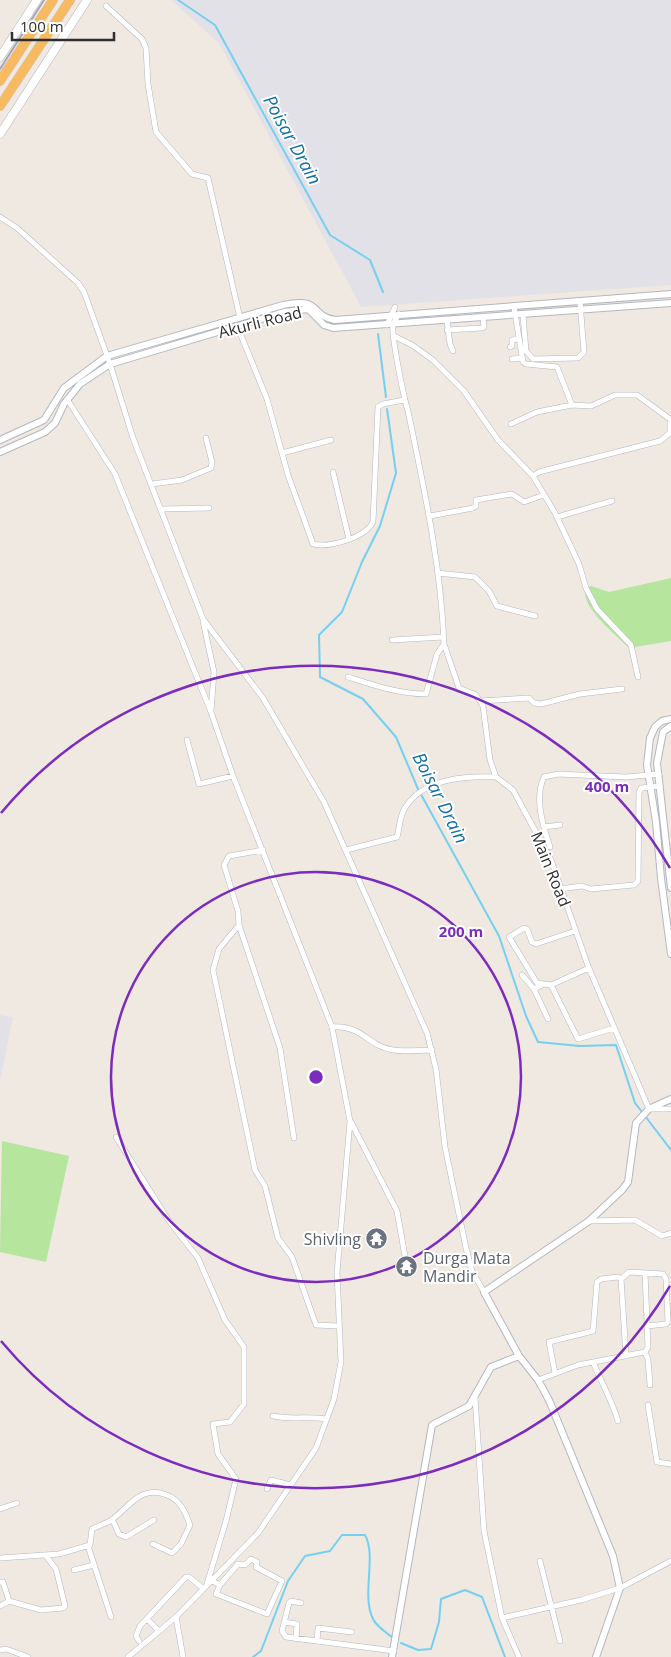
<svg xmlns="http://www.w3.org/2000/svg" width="671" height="1657" font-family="'Open Sans',sans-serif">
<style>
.industrial{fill:#e3e1e8}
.green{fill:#b6e59e}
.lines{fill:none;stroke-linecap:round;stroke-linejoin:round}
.stream{stroke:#75cff0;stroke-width:2}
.minor-casing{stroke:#b4b7c1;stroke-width:6}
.tertiary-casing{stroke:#b4b7c1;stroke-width:8}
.secondary-casing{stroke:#b4b7c1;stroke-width:9}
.trunk-casing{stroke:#c9c9c9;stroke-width:10}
.minor{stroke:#fff;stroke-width:5}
.tertiary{stroke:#fff;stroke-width:6}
.secondary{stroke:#fff;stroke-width:8}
.trunk{stroke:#f8ba60;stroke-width:9}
.rail{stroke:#a3a6b8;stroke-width:2}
.ring{fill:none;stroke:#7b2cbf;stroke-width:2.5}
.labels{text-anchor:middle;stroke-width:4;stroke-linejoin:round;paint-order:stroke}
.street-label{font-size:16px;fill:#2e2e2e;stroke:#fff}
.worship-label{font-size:16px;fill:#5b616d;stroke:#fff;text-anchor:end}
.water-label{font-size:18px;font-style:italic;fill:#0d6fa3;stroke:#fff}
.centre{fill:#7b2cbf;stroke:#fff;stroke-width:2.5}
.ring-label{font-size:15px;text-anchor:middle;font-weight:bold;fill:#7b2cbf;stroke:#fff;stroke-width:4;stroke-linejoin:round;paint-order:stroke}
</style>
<rect width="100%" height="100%" fill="#efe9e1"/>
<path class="industrial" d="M171,0h500v285l-310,22 -142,-264z
M0,1015l13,2 -13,64z"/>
<path class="green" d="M671,578v63l-42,7c-14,-14 -47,-39 -44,-59l6,-3 18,6z
M2,1141l67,15 -23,106 -46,-10z"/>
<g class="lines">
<path class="stream" d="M178,0l37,25 115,210 40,25 13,32
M378,334l8,63
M387,409l9,64 -16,53 -18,36 -20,50 -23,23 1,42 43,22 33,38 22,52 81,147 27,80 12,26 42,4 36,-1 19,58 7,9
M645,1116l26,34
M401,1643l17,7 13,-1 8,-27 2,-23 24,-9 17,7 23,60
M253,1657l8,-6 27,-70 17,-25 25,-5 12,-16h23c12,21 -4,60 8,84 3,7 14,14 20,19"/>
<defs>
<path id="minor" d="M106,6l36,33 4,9 2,36 8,48 36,42 16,4 32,140
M0,217l17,11 61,55 6,9 26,72 23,74 70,181 60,79 61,104 103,231 9,36 9,78 21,101 6,23 12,21
M514,307l9,55 3,2 31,3 15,38
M523,315l3,36 7,8 45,-1 6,-6 -4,-50
M447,321l3,23 3,7
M387,325l8,-18
M238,328l29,71 21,76 25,69c16,4 52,-6 60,-22l5,-115 5,-3 21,-4
M447,330l35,-2 2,-1 -1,-9
M394,336l18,9 21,15 31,31 34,49 35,36 22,37 24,51 7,24 11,21 34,36 7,32
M510,347l2,-1v-6l6,-1
M512,359l10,-1
M67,399l48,75 96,238 22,64 99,251 18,94 -13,152 4,89 -7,37 -18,49 -58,85 -82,84 -48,40
M511,424l26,-12 35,-7 19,1 24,-11h22l33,24v14l-10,8 -121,31 -6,4
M282,453l49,-13
M333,472l16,67
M152,484l30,-4 29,-12 1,-6 -6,-24
M162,509l47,-1
M430,516l43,-8 3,-2v-6l36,-6 12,8 20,-7
M557,517l55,-16
M438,573l37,4 14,14 8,15 38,10
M203,621l11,51 -3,39
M392,640l51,-3
M444,644l15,44 17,7 7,11 7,54 6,17 17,13 38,70 37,106 61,143h22
M348,677c25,8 51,17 78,17l11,-40 7,-10c-3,-79 -20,-156 -36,-233 -4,-12 -17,-76 -15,-86 1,-3 4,-8 6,-11
M480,701l49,-3 5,5 7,1 39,-10 42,-5
M187,740l12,44 34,-8
M544,827l16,-2
M550,847c-7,-21 -16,-49 -6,-70l14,-3 68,3 33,-3
M263,850l-34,6 -5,9 14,46 1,14 -20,24 -6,21 42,200 10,16 13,52 14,19 24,68 22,1
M346,850l51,-13c3,-10 2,-20 8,-29 18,-30 60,-32 91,-31
M560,889l22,-3 9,3 43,-4 4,-4 1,-88 2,-5 19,-2
M239,925l41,123 14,90
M575,931l-39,13 -4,-2 -5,-13 -3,-1 -15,9 28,46 14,2 27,54 36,-11
M522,975l12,14
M542,985l-8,4 14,30
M551,985l38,-17
M332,1027c31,-2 35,19 61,23 12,2 27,0 39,0
M351,1122l46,89 9,51
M116,1137l53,84 29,37 27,62 19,27v57l-14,18 -17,2 5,30 18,25 -10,42 -19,63
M589,1221l46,-1 27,16 9,-3
M645,1273l3,74 -3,5 3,7 2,26
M621,1279l8,-7 34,2 3,5 2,42 -2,3 -19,2
M593,1362c8,20 19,38 25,59
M555,1373l-6,-31 44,-11 4,-49 4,-3 17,-2 3,2 5,76
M538,1380l40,-15 67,-13
M475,1397l9,134 18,87 17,39
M648,1405l9,57 14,2
M273,1416c18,4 35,0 53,3
M267,1489l4,-9 20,5
M0,1509l17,-6
M112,1519l7,15 7,3 28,-17
M88,1546l23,71
M0,1558l59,-4 31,-9 2,-16c6,-3 12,-5 18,-8 19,-13 30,-37 57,-26 13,5 18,16 23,30l-9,19 -9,9 -19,-9
M540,1561l20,80
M74,1570l20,-5
M212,1581l8,4 -4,9 51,20 15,-33 -26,-14 1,-5 -6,-3 -6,6 -7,-1 -18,21
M0,1582h3l6,19
M301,1603l-10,-2 -2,2 -7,28 4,6 108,14
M0,1606l9,-5 32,9 22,-2 2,-2 -9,-37 -10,-13
M176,1617l7,40
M502,1618l79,-18 39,-12 51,-27
M147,1619l12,12
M284,1622l13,2 -1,15
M139,1641l-3,-5 4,-10 46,-49h3l15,12
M317,1641l1,-13 34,4
M0,1650l6,-1 22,8"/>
<path id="tertiary" d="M0,440l44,-20 20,-32 43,-32 176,-51c40,-8 25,10 52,15l336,-26
M0,452l45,-20 10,-9 9,-19 16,-20 30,-20 175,-52 23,-3 16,16 9,3 338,-25
M671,719l-9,2 -7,6 -5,11 -3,27 9,57 5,56 10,76
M671,726l-8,6 -6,31 14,125
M392,1657l40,-232 37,-19 22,-39 28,-11
M596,1657l24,-69 -7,-32 -64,-156 -11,-20 -19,-24 -35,-64 105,-71 33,-31 6,-8 8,-59 13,-14 22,-10"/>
<path id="secondary" d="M0,57l37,-57
M0,134l87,-134"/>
<path id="trunk" d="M0,81l53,-81
M0,106l70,-106"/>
</defs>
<use href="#minor" class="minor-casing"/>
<use href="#tertiary" class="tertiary-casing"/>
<use href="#secondary" class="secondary-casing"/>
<use href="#trunk" class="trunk-casing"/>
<use href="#minor" class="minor"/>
<use href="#tertiary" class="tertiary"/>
<use href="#secondary" class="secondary"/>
<use href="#trunk" class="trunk"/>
<path class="rail" d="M0,69l44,-69"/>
</g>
<g class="ring">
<circle cx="316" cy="1077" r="205"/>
<path d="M670 1286A411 411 0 0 1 1 1341M1 813A411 411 0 0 1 670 868"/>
</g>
<defs>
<symbol id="temple-disc" viewBox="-11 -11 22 22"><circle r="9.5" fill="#6b7280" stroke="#fff"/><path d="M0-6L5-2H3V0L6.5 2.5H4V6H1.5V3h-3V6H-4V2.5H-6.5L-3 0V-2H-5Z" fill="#fff"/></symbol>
</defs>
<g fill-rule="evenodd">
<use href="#temple-disc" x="364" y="1226" width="25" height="25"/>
<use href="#temple-disc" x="394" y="1254" width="25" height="25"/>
</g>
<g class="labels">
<g class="street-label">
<text transform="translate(260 322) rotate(-14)" y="6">Akurli Road</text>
<text transform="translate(551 869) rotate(68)" y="6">Main Road</text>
</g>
<g class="worship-label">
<text x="361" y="1245">Shivling</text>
<text x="423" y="1264" text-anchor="start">Durga Mata<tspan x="423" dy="18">Mandir</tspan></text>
</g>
<g class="water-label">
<text transform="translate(292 140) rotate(61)" y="6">Poisar Drain</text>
<text transform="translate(440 798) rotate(63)" y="6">Boisar Drain</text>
</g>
</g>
<circle cx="316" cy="1077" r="8" class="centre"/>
<g class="ring-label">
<text x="607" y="792">400 m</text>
<text x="461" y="937">200 m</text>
</g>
<path d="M12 32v8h102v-8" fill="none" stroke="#2e2e2e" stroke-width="2.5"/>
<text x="20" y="32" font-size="15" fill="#2e2e2e" stroke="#ffffff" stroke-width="4" paint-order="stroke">100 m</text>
</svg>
